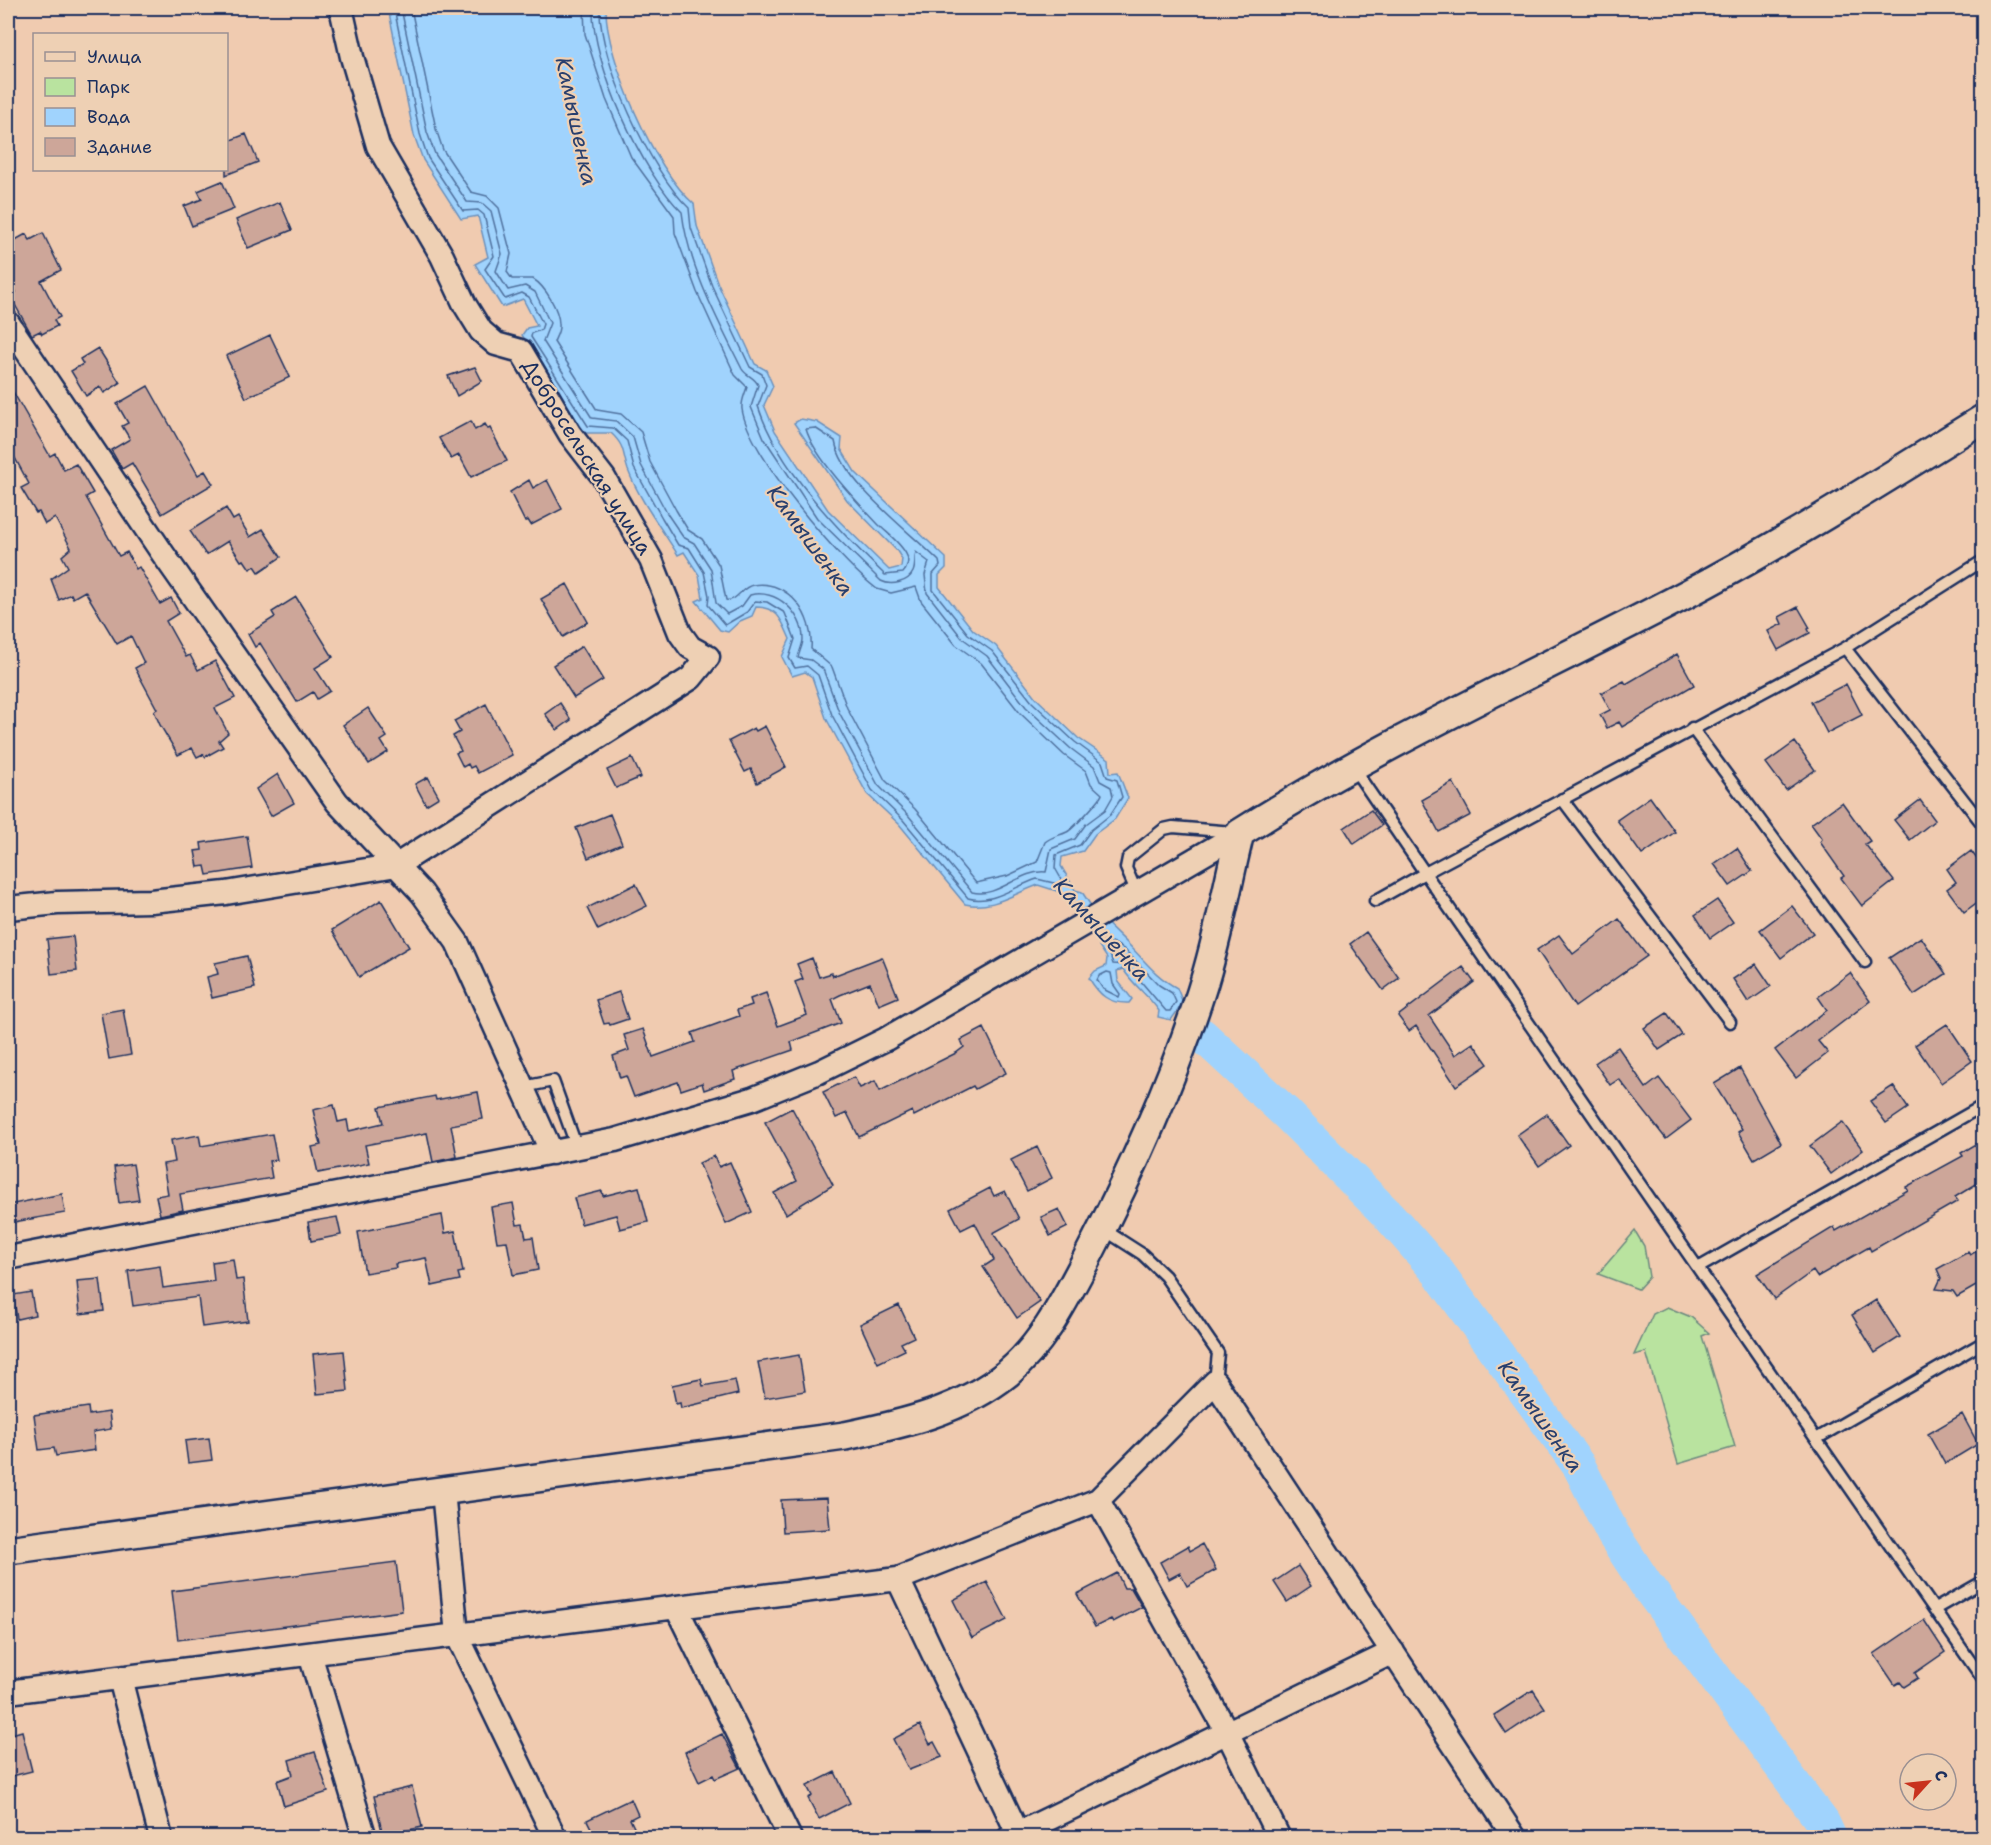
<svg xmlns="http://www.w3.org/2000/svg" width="1991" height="1845" font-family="'Shantell Sans',sans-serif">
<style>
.green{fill:#b9e39f;stroke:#6a897e;stroke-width:1.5}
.water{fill:#a0d3fd;stroke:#6b91bd;stroke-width:1.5}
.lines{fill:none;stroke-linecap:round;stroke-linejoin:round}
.shore{stroke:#50719e;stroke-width:1.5}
.river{stroke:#a0d3fd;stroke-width:34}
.building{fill:#cda699;stroke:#1b2f5e;stroke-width:1.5}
.service-casing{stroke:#1b2f5e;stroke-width:15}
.minor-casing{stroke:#1b2f5e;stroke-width:27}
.tertiary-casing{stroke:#1b2f5e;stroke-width:32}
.service{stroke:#eed0b4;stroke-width:10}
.minor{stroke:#eed0b4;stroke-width:22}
.tertiary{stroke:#eed0b4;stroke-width:27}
.labels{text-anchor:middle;stroke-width:4.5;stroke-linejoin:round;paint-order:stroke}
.street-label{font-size:21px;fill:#1b2f5e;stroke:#eed0b4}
.water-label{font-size:22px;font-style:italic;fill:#283f6e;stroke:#eed0b4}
</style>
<rect width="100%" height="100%" fill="#f0cbb0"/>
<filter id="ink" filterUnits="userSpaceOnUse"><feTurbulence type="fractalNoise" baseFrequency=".0167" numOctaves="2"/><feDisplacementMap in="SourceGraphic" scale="12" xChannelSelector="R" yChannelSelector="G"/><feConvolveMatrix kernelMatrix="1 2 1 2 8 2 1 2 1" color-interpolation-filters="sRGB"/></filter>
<g filter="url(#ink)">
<path class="green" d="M1635,1231l9,15 5,31 -11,12 -40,-15z
M1667,1307l24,10 18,16 -7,3 33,111 -57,17 -32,-112 -12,3 19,-41z"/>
<path class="water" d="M388,8h218c-1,50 49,163 88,196l3,22 21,58 37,80 11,6 7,16 -9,19 11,26 53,79 61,60 12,-3 1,-8 -5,-8 -50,-51 -53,-77 7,-4 16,3 25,16 -1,11 14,23 91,86v10l-7,7v12l34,43 23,16 40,52 42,40 31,21 1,14 8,-1 10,26 -13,21 -20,15 -12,17 -21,6 -1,9 14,24 7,2c14,24 31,36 50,56 14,15 26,30 45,40l6,15 -12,17 -13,-3 1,-6c-10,-15 -26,-26 -36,-42l-6,2 1,10 14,18 -3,4c-20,1 -30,-8 -40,-25l6,-7 11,-5 1,-8 -8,-12 8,-7 -47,-47 -22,-7c-25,9 -46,25 -73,19l-66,-80 -32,-30 -41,-76 -14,-41 -7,-5 -13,4 -10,-19 8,-18c-8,-18 -12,-32 -34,-32l-4,9 -12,5 -12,11 -8,-2 -24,-29 7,-3 -4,-23 -15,-23 -6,3c-17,-27 -39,-56 -50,-85 -6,-17 -2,-23 -17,-37h-26l-63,-98 5,-7 10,-2 -14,-27 -21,8 -27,-43 13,-7 -10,-41 -17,3 -38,-59 -9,-25z"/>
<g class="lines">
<path class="shore" d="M394,8l26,126 8,24 35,53 15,-1 6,5 10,41 -9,13 20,30 17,-6 7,4 14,27 -2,6 -9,3 -1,4 57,89 25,2 14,13 7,27 28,50 16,27 11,3 15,24 5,24 -1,9 17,20 22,-13 8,-11 12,1 18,11 10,26 -6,19 6,10 12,-2 11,9 14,40 40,75 31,30 65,78c24,7 47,-12 69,-19l25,6 1,-3 -8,-14 1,-13 24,-10 11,-15 19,-15 12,-18 -5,-17 -10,-3 -5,-15 -27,-20 -43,-40 -40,-51 -24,-17 -35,-44v-16l7,-8 -1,-5c-31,-31 -97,-79 -104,-120l-20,-13 -9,1c8,28 52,74 73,96 9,9 23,19 28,31 2,6 0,13 -4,17l-18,2c-46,-44 -107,-107 -127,-169l8,-21 -4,-11 -12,-7 -38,-81 -21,-58 -2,-20c-38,-35 -91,-149 -89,-200
M401,8l26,124 8,22 32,48 15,1 9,8 11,43 -6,17 12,19 17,-4 10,6 15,31 -7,18 49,77 24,3 17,16 8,28 27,50 15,22 11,6 17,26 5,34 11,11 15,-8 8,-11c26,-7 53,18 53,44 0,6 -4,13 -5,19l13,2 12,9 16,43 39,73 30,30 64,77c26,7 48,-23 74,-20l5,-23 24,-10 11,-15 19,-14 8,-14 -2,-9 -11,-6 -6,-15 -24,-18 -44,-41 -39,-51 -25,-18 -35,-45 -2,-18 4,-13 -13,-10c-2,5 0,14 -3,20 -5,11 -22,14 -32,9l-64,-63 -53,-80 -13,-31 7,-22c-3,-8 -12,-9 -16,-16 -24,-48 -54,-104 -60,-157 -39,-37 -91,-150 -89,-204
M411,8l25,121 7,21 28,42 16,4 12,12 12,46 -4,18 5,7h21c12,7 26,31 26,45 1,7 -3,12 -5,18l43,68 24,4 20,18 9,30 26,48 12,20 14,9 17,26 7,35c11,2 15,-13 27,-15 37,-6 61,32 58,64l21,18 15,41 38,72 30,29 61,74 31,-7 30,-14 8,-20c7,-6 14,-6 22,-10 5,-2 34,-33 35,-38l-11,-10 -5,-13 -22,-16 -44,-42 -39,-50 -25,-18 -35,-44 -5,-14 -25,6 -14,-4c-37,-27 -129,-135 -135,-180 -1,-8 3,-15 5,-22l-12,-12 -38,-83 -22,-59 -1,-17 -43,-59 -25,-58 -21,-65 -1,-26
M1112,942l13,8 34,35 13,8 4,9 -6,9h-4l-39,-46 -14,-1 -5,-16z
M1107,972l4,1 2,11 7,10 -1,3 -16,-8 -6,-9 2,-4z"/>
<path class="river" d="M1202,1035l84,78 103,103 49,56 141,194 34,68 34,52 176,237 7,15"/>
</g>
<path class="building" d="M246,134l12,28 -32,13v-33z
M222,181l12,28 -42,17 -8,-20 18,-7 -4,-8z
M280,202l12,28 -44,18 -12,-28z
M43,233l18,37 -20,11 19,36 -6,3 3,6 -15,8 -2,-3 -8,4 -22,-39 6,-4 -8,-17v-31l18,-10 4,6z
M270,335l20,42 -44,21 -20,-42z
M98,348l22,35 -16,10 -4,-6 -14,9 -15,-25 12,-7 -3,-5z
M475,367l7,14 -25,15 -9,-20z
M8,383l42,73 5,-3 9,17 12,-6 17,29 -7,4 33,59 8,-4 9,17 3,-2 21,37 11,-6 8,15 -13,8 20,36 4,-2 8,15 17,-9 20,37 -20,10 13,25 -9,8 4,6 -18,10 -2,-3 -6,3 -5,-9 -14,7 -18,-30 -6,-14 3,-2 -22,-41 9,-5 -13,-27 -14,8 -32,-53 -12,7 -2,-4 -12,6 -8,-21 17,-12 -6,-11 9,-8 -16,-30 -10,6 -6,-12 -3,1 -15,-25 8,-4 -21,-39z
M148,386l50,89 7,-4 8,13 -51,30 -30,-51 -10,6 -11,-19 19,-11 -8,-13 6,-3 -11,-19z
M471,421l4,9 10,-6 3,5 2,-1 17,33 -36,16 -12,-22 -8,4 -12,-21z
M529,480l4,8 14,-8 15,29 -31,16 -3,-5 -3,2 -15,-30z
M226,508l7,12 5,-3 12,20 13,-8 18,28 -22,15 -4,-6 -5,3 -6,-9 -3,1 -13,-20 -22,14 -16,-24z
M567,584l21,38 -25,15 -22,-38z
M296,597l37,60 -18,11 15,23 -13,8 -4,-7 -16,10 -37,-59 -5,4 -7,-13 27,-17 -3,-5z
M1798,607l12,21 -2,1 2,4 -32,17 -10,-19 14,-7 -3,-7z
M582,646l21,34 -29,18 -21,-33z
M1677,654l17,31 -72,42 -3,-5 -12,6 -7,-13 10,-5 -9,-17 23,-12 2,3z
M1846,684l16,31 -35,18 -16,-31z
M560,703l11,17 -14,10 -12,-16z
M486,704l26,51 -34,18 -4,-7 -4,2 -2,-4 -5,3 -7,-14 5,-2 -8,-15 7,-4 -6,-11z
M368,708l19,29 -6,4 7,11 -19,12 -26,-39z
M765,726l21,41 -29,16 -6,-14 -6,3 -16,-31 25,-13 2,3z
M1795,742l20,28 -29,20 -20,-27z
M632,758l9,19 -25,11 -9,-18z
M278,774l16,29 -23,13 -15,-27z
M428,777l11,20 -13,8 -11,-21z
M1453,782l18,33 -32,17 -17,-32z
M1650,797l25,35 -33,23 -25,-35z
M1920,800l15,20 -25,20 -16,-20z
M1842,802l28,39 -5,3 29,37 -32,25 -21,-28 3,-2 -24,-34 2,-3 -11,-15z
M1371,810l11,15 -28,19 -10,-16z
M610,814l12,30 -34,14 -12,-30z
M247,836l5,32 -45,7 -2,-9 -7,1 -3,-16 7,-1 -1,-7z
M1737,848l15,23 -22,15 -16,-22z
M1971,851l12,16v31l-19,14 -17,-23 9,-7 -9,-13z
M636,884l11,22 -49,24 -11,-22z
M381,900l28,47 -50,30 -27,-47z
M1717,900l16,22 -23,16 -15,-23z
M1792,906l21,27 -32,25 -21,-28z
M1619,919l28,37 -72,51 -38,-57 22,-15 14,19z
M1366,932l33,46 -16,12 -33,-46z
M73,936l4,35 -26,3 -4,-35z
M1921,937l25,37 -32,21 -25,-37z
M247,956l8,32 -43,10 -5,-21 11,-3 -3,-11z
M882,957l16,40 -19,8 -9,-22 -30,12 -8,4 9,24 -50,19 2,8 -60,21 2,8 -31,11 -2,-7 -21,7 -3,-8 -44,15 -8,-21 -6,2 -7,-22 16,-6 -5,-15 19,-6 10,28 42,-15 -3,-9 47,-17 -2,-6 15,-5 -2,-6 16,-6 12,33 29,-11 -12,-33 8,-3 -6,-15 15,-6 7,19 13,-4 1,3z
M1756,964l15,22 -23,16 -15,-23z
M1463,967l11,15 -45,34 26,39 18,-12 15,21 -32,22 -40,-60 -7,5 -11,-15z
M1850,973l20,28 -52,40 10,12 -32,25 -21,-28 52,-40 -9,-13z
M619,992l9,27 -18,6 -1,-2 -5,1 -8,-24z
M123,1009l8,46 -22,4 -8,-46z
M1667,1013l15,22 -23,15 -15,-22z
M1947,1024l25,37 -31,22 -26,-38z
M984,1028l22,45 -31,16 -2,-3 -59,30 -2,-5 -53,26 -12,-24 -11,5 -13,-26 31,-15 6,11 15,-7 5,10 76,-38 8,-6 -3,-7z
M1618,1047l28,41 13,-10 32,42 -25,19 -47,-60 -9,6 -15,-22z
M1740,1068l41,75 -27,16 -16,-27 4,-3 -28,-45z
M1893,1086l15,22 -22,15 -16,-22z
M478,1092l5,27 -32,6 6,32 -24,5 -6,-29 -62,12 4,18 -51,10 -6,-26 9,-2 -8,-35 21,-5 4,17 9,-2 2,11 34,-8 -4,-16 56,-11 1,4z
M792,1108l41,77 -47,29 -12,-21 23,-12 -32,-59z
M1547,1114l22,31 -30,21 -22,-31z
M1842,1122l21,28 -32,24 -21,-28z
M272,1134l5,26 -8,1 3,17 -92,16 3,16 -23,5 -4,-19 12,-2 -5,-30 12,-2 -4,-22 28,-5 2,11z
M1983,1140v40l-28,17 3,4 -87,50 -2,-4 -52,30 -4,-6 -39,28 -17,-25 77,-47 2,4 72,-41 -2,-3 57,-31 -2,-3z
M1037,1147l15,31 -25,13 -16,-31z
M714,1156l5,11 11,-5 22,50 -26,12 -27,-61z
M133,1164l6,36 -20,3 -5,-36z
M639,1187l9,35 -28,7 -4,-14 -35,9 -7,-26 28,-7 1,5z
M990,1188l4,8 11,-5 14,28 -26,14 47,69 -23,16 -34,-51 11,-7 -19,-37 -14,7 -11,-21z
M62,1194l3,19 -57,10v-18z
M513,1203l4,22 6,-1 3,14 7,-1 5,33 -25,5 -6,-34 -10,1 -6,-35z
M1059,1209l9,18 -18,9 -9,-19z
M442,1215l3,18 10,-2 8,41 -5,1 2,7 -28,6 -6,-28 -31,6 1,4 -31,5 -7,-41z
M337,1217l4,18 -30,6 -3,-19z
M1983,1247v35l-26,15 -4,-6 -17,-2 5,-11 -4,-9 31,-17 2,3z
M233,1259l3,21 7,-1 5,42 -46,6 -4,-30 -65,9 -5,-35 32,-5 3,22 51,-7 -2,-19z
M100,1279l4,32 -24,3 -3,-33z
M31,1292l4,23 -18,4 -4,-24z
M1876,1300l24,37 -25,16 -23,-38z
M899,1305l15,32 -13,6 4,7 -27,13 -18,-39z
M344,1351l4,40 -31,3 -4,-40z
M799,1355l6,36 -40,7 -7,-36z
M701,1379l2,7 32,-6 3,14 -57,14 -1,-5 -4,1 -4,-19z
M88,1407l1,8 20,-3 2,17 -18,3 2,18 -39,6 -2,-8 -15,2 -5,-35z
M1962,1414l16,30 -33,20 -17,-30z
M209,1438l3,22 -24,3 -3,-22z
M827,1498l3,31 -47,3 -2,-32z
M1202,1544l14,26 -29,16 -7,-13 -11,6 -9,-17 28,-16 2,5z
M396,1562l6,49 -224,29 -6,-49z
M1298,1566l13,20 -24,16 -13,-20z
M1117,1573l7,15h7l11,19 -29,15 -2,-3 -16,8 -18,-33z
M987,1582l20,38 -35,18 -19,-38z
M1924,1620l21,32 -30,21 3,5 -14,9 -4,-5 -5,3 -21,-31z
M1533,1690l12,18 -39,26 -12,-19z
M920,1725l10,19 4,-2 8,15 -33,13 -16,-31z
M22,1731l10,40 -24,6v-42z
M722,1734l18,34 -25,11 -2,-4 -14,7 -14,-30z
M315,1752l13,40 -44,14 -7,-25 16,-6 -4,-15z
M835,1772l15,31 -31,16 -11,-21 4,-2 -5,-10z
M412,1787l10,40 -39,9 -9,-40z
M631,1799l7,16 -8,4 9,19h-43l-9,-18z"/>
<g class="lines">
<defs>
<path id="service" d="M1845,648l139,178
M1692,728l173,234
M1352,766l73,107 420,-225 139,-88
M1562,799l168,223
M1137,893l-11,-25 2,-10 36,-29 9,-2 60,5
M1375,901l50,-28 391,566 168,-97
M523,1087l30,-6 24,67
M1103,1229l39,25 23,22 53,77 -3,29
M1698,1268l286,-163
M1816,1439l168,242
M1935,1609l49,-28"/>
<path id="minor" d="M8,323l155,231 174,248 85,91 35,49 95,211
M8,908l49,-5 94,-2 75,-8 171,-28 294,-187 17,-21 -18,-10 -10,-14 -29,-73 -47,-82 -34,-44 -49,-83 -25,-7 -15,-13 -16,-26 -23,-49 -64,-110 -26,-89 -11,-49
M8,1258l607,-118 137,-41 67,-27 67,-33 354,-206
M443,1491l14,144 98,203
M1098,1500l129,232 52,106
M898,1579l122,259
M676,1607l114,231
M310,1654l55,184
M120,1678l41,160
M8,1692l890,-113 200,-79 117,-118 300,456
M1009,1838l384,-186"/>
<path id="tertiary" d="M8,1550l837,-114c58,-12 116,-25 163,-63 36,-30 57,-74 79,-115 44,-85 85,-175 114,-266 17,-52 26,-106 39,-159 142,-90 294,-159 443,-237 103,-54 202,-117 301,-178"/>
</defs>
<use href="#service" class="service-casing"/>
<use href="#minor" class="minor-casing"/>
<use href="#tertiary" class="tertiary-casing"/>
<use href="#service" class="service"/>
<use href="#minor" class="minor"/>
<use href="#tertiary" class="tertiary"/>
</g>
</g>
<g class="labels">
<g class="street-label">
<text transform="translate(587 457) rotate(58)" y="7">Добросельская улица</text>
</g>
<g class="water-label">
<text transform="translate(577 121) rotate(78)" y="8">Камышенка</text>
<text transform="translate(811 540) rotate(54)" y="8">Камышенка</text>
<text transform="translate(1102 929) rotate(48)" y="8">Камышенка</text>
<text transform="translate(1541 1416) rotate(55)" y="8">Камышенка</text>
</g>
</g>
<rect width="1991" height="1845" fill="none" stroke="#eed0b4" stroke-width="30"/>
<rect x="15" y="15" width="1961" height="1815" fill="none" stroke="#1b2f5e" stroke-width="2" filter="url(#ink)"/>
<rect x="33" y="33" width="195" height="138" fill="#eed0b4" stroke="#9a9092" stroke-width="1.5"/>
<rect x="45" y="52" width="30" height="9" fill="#eed0b4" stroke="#9a9092" stroke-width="1.5"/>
<text x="87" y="63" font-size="18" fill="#1b2f5e">Улица</text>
<rect x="45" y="78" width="30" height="18" fill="#b9e39f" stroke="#9a9092" stroke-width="1.5"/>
<text x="87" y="93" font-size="18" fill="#1b2f5e">Парк</text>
<rect x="45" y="108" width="30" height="18" fill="#a0d3fd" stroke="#9a9092" stroke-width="1.5"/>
<text x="87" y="123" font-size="18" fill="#1b2f5e">Вода</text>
<rect x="45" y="138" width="30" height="18" fill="#cda699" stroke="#9a9092" stroke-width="1.5"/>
<text x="87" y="153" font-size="18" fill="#1b2f5e">Здание</text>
<g transform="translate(1928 1782) rotate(63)"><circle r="28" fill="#eed0b4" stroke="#9a9092" stroke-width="1.5"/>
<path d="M0-4.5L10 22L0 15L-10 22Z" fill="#c8321e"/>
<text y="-9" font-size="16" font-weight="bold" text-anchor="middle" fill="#1b2f5e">С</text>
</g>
</svg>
